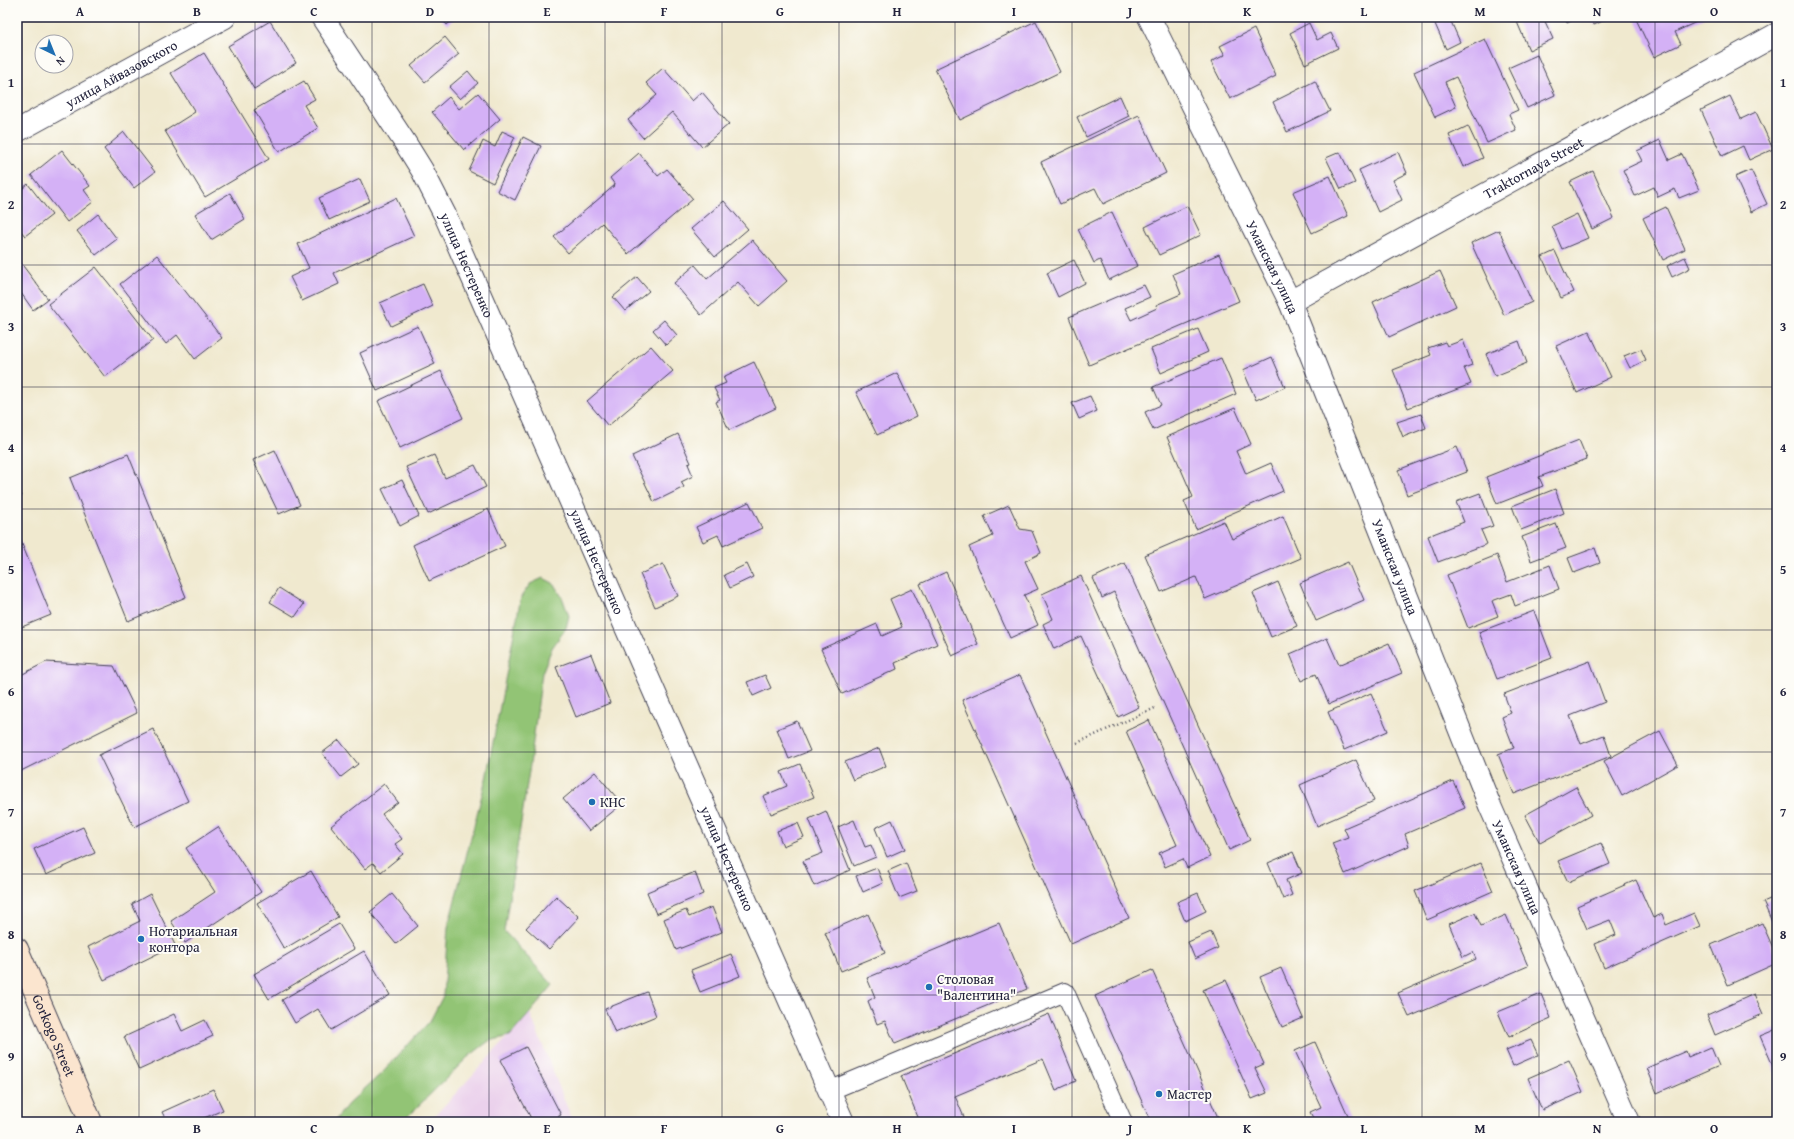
<svg xmlns="http://www.w3.org/2000/svg" width="1794" height="1139" font-family="'Gentium Book Plus',serif">
<style>
.built{fill:#ebd1ec}
.green{fill:#92c475;stroke:#5a7358}
.building{fill:#d4b1f6}
.lines{fill:none;stroke-linecap:round;stroke-linejoin:round}
.service-casing{stroke:#414051;stroke-width:20}
.minor-casing{stroke:#414051;stroke-width:24}
.tertiary-casing{stroke:#414051;stroke-width:24}
.secondary-casing{stroke:#414051;stroke-width:24}
.path{stroke:#414051;stroke-width:2.5;stroke-dasharray:1 3;stroke-linecap:butt}
.service{stroke:#fff;stroke-width:18}
.minor{stroke:#fff;stroke-width:22}
.tertiary{stroke:#fff;stroke-width:22}
.secondary{stroke:#fbe5cf;stroke-width:22}
.grid{fill:none;stroke:#22223b;stroke-width:1;stroke-opacity:0.55}
.poi-dot{fill:#1f6fb2;stroke:#fdfcf7;stroke-width:1.5}
.labels{text-anchor:middle;stroke-width:4;stroke-linejoin:round;paint-order:stroke}
.street-label{font-size:14px;fill:#22223b;stroke:#fdfcf7}
.poi-label{font-size:14px;fill:#22223b;stroke:#fdfcf7;text-anchor:start}
.neatline{fill:none;stroke:#22223b;stroke-width:1.5}
.grid-label{font-size:13px;text-anchor:middle;font-weight:bold;fill:#22223b}
</style>
<rect width="100%" height="100%" fill="#fdfcf7"/>
<filter id="ink" filterUnits="userSpaceOnUse"><feTurbulence type="fractalNoise" baseFrequency=".025" numOctaves="2"/><feDisplacementMap in="SourceGraphic" scale="8" xChannelSelector="R" yChannelSelector="G"/><feConvolveMatrix kernelMatrix="1 2 1 2 8 2 1 2 1" color-interpolation-filters="sRGB"/></filter>
<filter id="wash" filterUnits="userSpaceOnUse"><feTurbulence type="fractalNoise" baseFrequency=".012" numOctaves="4" result="noise"/><feDisplacementMap in="SourceGraphic" scale="16" xChannelSelector="R" yChannelSelector="G"/><feGaussianBlur stdDeviation="0.9" result="paint"/><feColorMatrix in="noise" values="0 0 0 0 0 0 0 0 0 0 0 0 0 0 0 0 0 1.4 0 .05"/><feComposite in="paint" operator="in"/></filter>
<g filter="url(#wash)">
<rect width="100%" height="100%" fill="#f0e9cf"/>
<path class="built" d="M530,1013l43,109h-144z"/>
<path class="green" d="M543,578l10,5 9,14 7,19 -3,12 -14,20 -10,25 -12,92 -26,166 49,54 -23,28 -20,23 -21,5 -21,16 -66,65h-68l14,-18 36,-33 46,-50 13,-25 5,-69 38,-148 35,-182 9,-13z"/>
<g id="blocks">
<path class="building" d="M440,17h16l-9,8z
M1432,17h17l11,25 -14,7z
M1528,17h15l10,22 -24,11 -12,-28z
M1565,17h14l-12,6z
M1590,17h21l-17,8z
M1635,17h72l-32,15 6,12 -27,13z
M270,21l26,42 -42,26 -26,-43z
M1036,21l24,51 -100,48 -25,-51z
M1309,23l8,17 14,-7 7,15 -33,16 -15,-31z
M1254,29l22,47 -46,23 -19,-37 14,-7 -5,-9z
M445,37l14,17 -34,28 -14,-16z
M1485,39l33,71 -9,4 7,16 -29,13 -31,-66 -11,5 11,25 -21,10 -21,-45z
M204,53l65,106 -64,38 -40,-66 30,-19 -24,-39z
M1537,55l18,40 -28,13 -19,-40z
M663,68l29,33 10,-9 27,32 -27,23 -30,-35 -29,26 -15,-18 29,-25 -11,-12z
M468,71l10,12 -18,16 -11,-12z
M304,81l11,18 -11,6 14,23 -39,24 -25,-42z
M1315,81l15,30 -43,21 -14,-30z
M478,93l22,26 -36,31 -32,-38 17,-15 10,12z
M1120,96l9,20 -43,21 -9,-20z
M1730,96l11,23 15,-7 17,37 -24,11 -6,-14 -21,10 -21,-46z
M1139,115l27,58 -63,31 -8,-16 -35,16 -19,-42z
M1468,126l15,32 -20,9 -14,-32z
M502,131l13,6 -22,46 -24,-12 14,-30 12,6z
M124,132l31,40 -21,16 -30,-39z
M523,137l18,9 -26,54 -18,-9z
M1660,140l9,20 13,-6 17,36 -20,8 -4,-9 -17,8 -4,-10 -19,9 -12,-26 19,-9 -5,-10z
M62,150l28,36 -6,4 9,12 -26,20 -36,-47z
M1340,152l15,31 -14,6 -15,-31z
M1398,152l9,21 -14,7 9,20 -24,12 -19,-42z
M639,153l19,23 9,-7 26,30 -65,55 -26,-31 -34,30 -14,-16 61,-52 -5,-7z
M1751,170l16,34 -16,8 -16,-35z
M1593,171l21,47 -22,11 -22,-47z
M1330,176l18,40 -36,17 -19,-41z
M360,179l10,22 -41,19 -10,-22z
M28,184l24,31 -27,21 -8,-10v-33z
M230,193l15,26 -34,21 -16,-26z
M396,198l18,38 -80,37 5,11 -37,17 -12,-24 19,-9 -11,-24z
M724,201l24,28 -33,28 -24,-28z
M1187,206l14,29 -42,20 -14,-28z
M1666,207l19,42 -22,11 -20,-42z
M1112,212l25,54 -28,14 -9,-20 -6,3 -16,-34z
M98,214l19,25 -21,16 -19,-24z
M1577,214l11,24 -26,11 -10,-23z
M1499,230l33,72 -28,13 -33,-72z
M752,240l35,41 -28,25 -21,-24 -37,33 -27,-32 21,-18 12,14z
M1555,251l19,41 -13,6 -19,-41z
M1219,254l20,47 -150,64 -20,-48 75,-32 6,12 -25,11 6,12 26,-12 -1,-3 25,-11 -8,-20z
M157,255l65,83 -27,21 -18,-24 -11,9 -46,-60z
M1685,257l5,11 -18,9 -5,-11z
M17,258l31,41 -15,11 -12,-17 -4,3z
M1074,260l11,23 -27,14 -11,-24z
M96,267l57,73 -48,37 -57,-73z
M1440,271l16,35 -67,31 -16,-35z
M637,277l12,14 -24,20 -12,-14z
M423,284l10,22 -42,20 -11,-23z
M664,320l13,15 -11,10 -13,-15z
M418,326l17,38 -58,27 -17,-38z
M1198,329l10,23 -47,21 -10,-24z
M1589,331l22,46 -34,16 -21,-47z
M1463,340l9,25 -8,3 7,16 -63,24 -15,-38 38,-15 -3,-7 17,-6 2,4z
M1519,341l8,22 -32,13 -9,-22z
M651,346l22,25 -65,55 -21,-25z
M1641,349l5,11 -16,8 -6,-12z
M1272,357l13,30 -29,13 -13,-30z
M1221,358l15,36 -83,36 -8,-18 16,-7 -8,-18z
M754,362l22,46 -47,22 -13,-28 4,-2 -6,-12 12,-5 -3,-6z
M441,371l22,47 -63,30 -22,-47z
M897,373l20,43 -40,19 -21,-43z
M1090,396l7,15 -18,8 -7,-16z
M1235,408l16,36 -15,7 10,23 25,-11 12,28 -87,38 -12,-28 9,-4 -26,-60z
M1421,414l5,14 -23,9 -6,-15z
M678,434l13,29 -3,1 5,12 -12,6 3,5 -30,15 -22,-46z
M1579,440l8,19 -48,18 4,9 -46,18 -11,-27z
M1457,447l10,25 -60,23 -9,-25z
M275,450l25,55 -21,9 -26,-54z
M128,454l58,143 -58,24 -58,-143z
M434,455l11,23 30,-13 11,22 -58,27 -22,-47z
M402,480l17,36 -19,10 -18,-37z
M17,484l5,12 -5,2z
M1555,489l9,24 -43,17 -9,-24z
M1480,493l13,33 -12,4 6,14 -49,18 -10,-26 36,-14 -8,-20z
M749,502l13,26 -39,18 -5,-11 -15,7 -7,-15z
M1009,505l11,24 12,2 9,22 -16,8 13,28 -14,6 14,30 -28,13 -41,-91 24,-11 -9,-20z
M488,509l17,37 -76,35 -16,-36z
M1283,516l18,42 -96,41 -9,-22 -35,15 -16,-37 79,-34 8,18z
M1556,524l10,24 -35,13 -9,-24z
M17,532l34,83 -34,14z
M1595,548l5,15 -26,10 -6,-15z
M1497,555l10,27 43,-17 9,24 -44,17 -4,-12 -19,7 6,15 -30,12 -21,-53z
M1348,562l16,38 -48,21 -16,-38z
M1125,563l125,277 -21,10 -115,-258 -12,6 -9,-20z
M663,564l15,32 -23,11 -15,-33z
M747,564l6,13 -23,11 -6,-13z
M946,572l32,72 -26,12 -32,-72z
M1081,576l58,131 -21,10 -37,-81 -27,13 -11,-25 10,-5 -11,-25z
M1278,582l19,44 -26,11 -18,-44z
M279,588l25,16 -9,13 -25,-15z
M912,589l25,55 -42,19 2,6 -55,25 -21,-45 56,-25 5,12 20,-9 -12,-28z
M1534,611l18,47 -55,21 -18,-47z
M1327,638l12,27 50,-22 13,30 -73,31 -13,-30 -15,7 -11,-27z
M591,654l19,49 -34,14 -20,-50z
M1590,661l15,41 -35,14 11,28 23,-9 7,21 -97,38 -16,-40 16,-6 -12,-31 9,-4 -7,-19z
M46,662l68,4 23,47 -120,60v-96z
M765,675l6,13 -18,8 -6,-14z
M1020,675l109,243 -58,26 -109,-244z
M1371,693l17,38 -44,19 -16,-38z
M1149,720l61,137 -23,11 -4,-9 -18,8 -6,-14 18,-8 -51,-114z
M797,721l13,30 -21,8 -12,-30z
M153,729l35,72 -54,26 -35,-72z
M1660,731l18,34 -56,31 -18,-35z
M339,740l19,24 -17,13 -19,-24z
M879,748l7,18 -33,14 -8,-18z
M1356,760l18,41 -57,25 -17,-41z
M800,764l14,33 -43,17 -8,-18 24,-10 -6,-14z
M595,772l27,32 -33,27 -26,-32z
M1453,781l12,27 -60,26 4,12 -64,28 -13,-31 16,-6 -4,-9z
M384,784l14,18 -16,12 20,25 -7,5 8,10 -22,18 -8,-9 -8,6 -34,-43z
M1576,787l15,28 -51,28 -15,-28z
M826,811l24,59 -36,16 -11,-25 20,-8 -14,-34z
M854,820l11,27 6,-2 5,12 -22,9 -16,-39z
M892,820l13,29 -18,8 -12,-29z
M798,823l6,14 -21,9 -6,-15z
M83,827l12,26 -49,22 -12,-26z
M218,827l43,65 -76,51 -14,-22 44,-29 -29,-44z
M1601,843l9,21 -42,18 -10,-21z
M1293,852l9,21 -16,7 6,15 -9,4 -15,-36z
M906,863l11,28 -18,7 -11,-27z
M1481,863l12,28 -66,29 -12,-29z
M877,868l6,15 -20,9 -7,-16z
M311,871l27,46 -54,32 -27,-46z
M695,872l8,22 -47,20 -9,-22z
M1636,880l17,38 9,-4 4,11 28,-12 6,13 -96,42 -10,-24 22,-9 -6,-15 -23,9 -10,-23z
M1198,893l8,18 -21,10 -8,-19z
M150,894l25,51 -71,35 -16,-33 52,-26 -8,-17z
M392,894l26,32 -22,18 -26,-32z
M556,896l23,21 -30,32 -23,-21z
M1777,896v37l-14,-31z
M712,907l10,25 -46,18 -12,-31 22,-9 3,7z
M1475,913l6,13 25,-11 22,51 -119,51 -11,-24 78,-34 -3,-7 -10,5 -14,-33z
M868,914l17,39 -44,18 -16,-38z
M999,923l28,66 -132,55 -10,-23 -8,3 -9,-23 7,-4 -8,-19z
M1762,923l15,34v6l-49,22 -17,-40z
M339,924l15,25 -85,50 -15,-25z
M1211,932l7,16 -23,11 -7,-17z
M364,951l26,44 -59,35 -13,-21 -23,14 -13,-23z
M731,954l9,22 -40,16 -9,-22z
M1281,968l22,50 -21,9 -22,-50z
M1152,970l50,111 18,41h-69l-56,-126z
M1226,980l38,84 -9,4 12,25 -15,6 -49,-109z
M647,992l9,24 -41,17 -10,-24z
M1541,994l10,24 -42,19 -11,-25z
M1754,994l9,20 -48,21 -8,-20z
M174,1014l8,17 23,-11 8,16 -74,34 -15,-33z
M1049,1014l27,67 -20,9 -13,-31 -88,37 11,26h-46l-19,-46z
M1777,1029v46l-17,-39z
M1531,1040l7,15 -25,11 -7,-16z
M1315,1042l36,80h-36l-5,-10 11,-5 -26,-56z
M526,1047l35,68 -14,7h-14l-33,-62z
M1711,1047l8,19 -62,27 -10,-25 39,-17 2,6z
M1569,1060l14,32 -41,18 -14,-32z
M213,1089l10,21 -19,8 2,4h-39l-5,-10z"/>
</g>
</g>
<g filter="url(#ink)">
<use href="#blocks" fill-opacity="0" stroke="#414051" stroke-width="1"/>
<g class="lines">
<defs>
<path id="service" d="M829,1091l236,-99 58,130"/>
<g id="minor">
<path id="s1" d="M1149,17l141,285 200,504 139,316"/>
<path id="s2" d="M17,131l208,-114"/>
<path id="s3" d="M1290,302l487,-268"/>
</g>
<g id="tertiary">
<path id="s4" d="M322,17l82,124 18,29 23,45 398,907"/>
</g>
<g id="secondary">
<path id="s5" d="M17,949l74,173"/>
</g>
</defs>
<use href="#service" class="service-casing"/>
<use href="#minor" class="minor-casing"/>
<use href="#tertiary" class="tertiary-casing"/>
<use href="#secondary" class="secondary-casing"/>
<path class="path" d="M1077,743l78,-35"/>
<use href="#service" class="service"/>
<use href="#minor" class="minor"/>
<use href="#tertiary" class="tertiary"/>
<use href="#secondary" class="secondary"/>
</g>
</g>
<path class="grid" d="M139,17v1105M255,17v1105M372,17v1105M489,17v1105M605,17v1105M722,17v1105M839,17v1105M955,17v1105M1072,17v1105M1189,17v1105M1305,17v1105M1422,17v1105M1539,17v1105M1655,17v1105M17,144h1760M17,265h1760M17,387h1760M17,509h1760M17,630h1760M17,752h1760M17,874h1760M17,995h1760"/>
<g class="poi-dot">
<circle cx="592" cy="802" r="4"/>
<circle cx="141" cy="939" r="4"/>
<circle cx="929" cy="987" r="4"/>
<circle cx="1159" cy="1094" r="4"/>
</g>
<g class="labels">
<g class="street-label">
<text dy="5" stroke="none"><textPath href="#s2" startOffset="119">улица Айвазовского</textPath></text>
<text dy="5" stroke="none"><textPath href="#s3" startOffset="278">Traktornaya Street</textPath></text>
<text dy="5" stroke="none"><textPath href="#s4" startOffset="288">улица Нестеренко</textPath></text>
<text dy="5" stroke="none"><textPath href="#s1" startOffset="279">Уманская улица</textPath></text>
<text dy="5" stroke="none"><textPath href="#s4" startOffset="612">улица Нестеренко</textPath></text>
<text dy="5" stroke="none"><textPath href="#s1" startOffset="603">Уманская улица</textPath></text>
<text dy="5" stroke="none"><textPath href="#s4" startOffset="936">улица Нестеренко</textPath></text>
<text dy="5" stroke="none"><textPath href="#s1" startOffset="927">Уманская улица</textPath></text>
<text dy="5" stroke="none"><textPath href="#s5" startOffset="94">Gorkogo Street</textPath></text>
</g>
<g class="poi-label">
<text x="600" y="807">КНС</text>
<text x="149" y="936">Нотариальная<tspan x="149" dy="16">контора</tspan></text>
<text x="937" y="984">Столовая<tspan x="937" dy="16">"Валентина"</tspan></text>
<text x="1167" y="1099">Мастер</text>
</g>
</g>
<rect width="1794" height="1139" fill="none" stroke="#fdfcf7" stroke-width="44"/>
<g transform="translate(54 54) rotate(137)"><circle r="19" fill="#fdfcf7" stroke="#a5a5ac"/>
<path d="M0-3L7 15L0 10L-7 15Z" fill="#1f6fb2"/>
<text y="-6" font-size="11" font-weight="bold" text-anchor="middle" fill="#22223b">N</text>
</g>
<rect x="22" y="22" width="1750" height="1095" class="neatline"/>
<g class="grid-label">
<text x="80" y="16">A</text>
<text x="197" y="16">B</text>
<text x="314" y="16">C</text>
<text x="430" y="16">D</text>
<text x="547" y="16">E</text>
<text x="664" y="16">F</text>
<text x="780" y="16">G</text>
<text x="897" y="16">H</text>
<text x="1014" y="16">I</text>
<text x="1130" y="16">J</text>
<text x="1247" y="16">K</text>
<text x="1364" y="16">L</text>
<text x="1480" y="16">M</text>
<text x="1597" y="16">N</text>
<text x="1714" y="16">O</text>
<text x="11" y="87">1</text>
<text x="1783" y="87">1</text>
<text x="11" y="209">2</text>
<text x="1783" y="209">2</text>
<text x="11" y="331">3</text>
<text x="1783" y="331">3</text>
<text x="11" y="452">4</text>
<text x="1783" y="452">4</text>
<text x="11" y="574">5</text>
<text x="1783" y="574">5</text>
<text x="11" y="696">6</text>
<text x="1783" y="696">6</text>
<text x="11" y="817">7</text>
<text x="1783" y="817">7</text>
<text x="11" y="939">8</text>
<text x="1783" y="939">8</text>
<text x="11" y="1061">9</text>
<text x="1783" y="1061">9</text>
<text x="80" y="1133">A</text>
<text x="197" y="1133">B</text>
<text x="314" y="1133">C</text>
<text x="430" y="1133">D</text>
<text x="547" y="1133">E</text>
<text x="664" y="1133">F</text>
<text x="780" y="1133">G</text>
<text x="897" y="1133">H</text>
<text x="1014" y="1133">I</text>
<text x="1130" y="1133">J</text>
<text x="1247" y="1133">K</text>
<text x="1364" y="1133">L</text>
<text x="1480" y="1133">M</text>
<text x="1597" y="1133">N</text>
<text x="1714" y="1133">O</text>
</g>
</svg>
